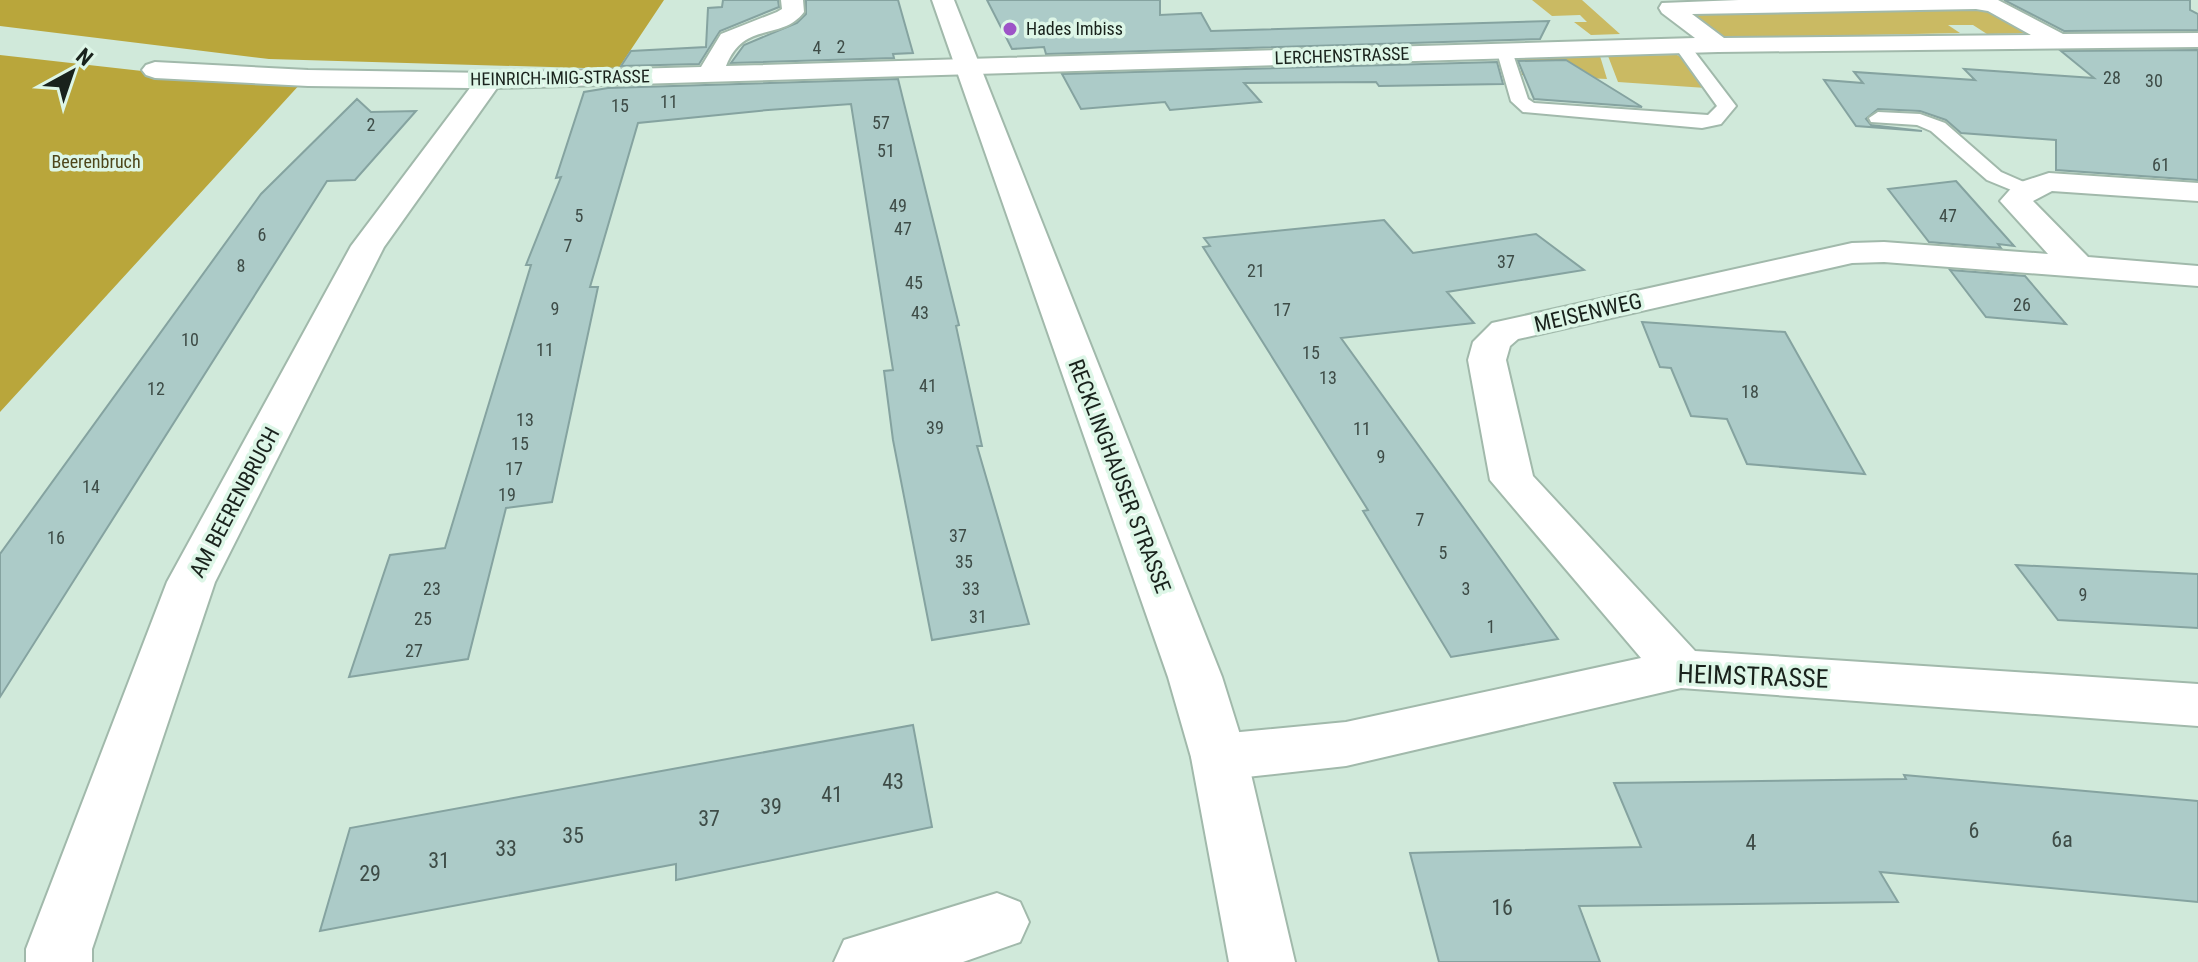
<svg xmlns="http://www.w3.org/2000/svg" width="2198" height="962" font-family="'Roboto Condensed',sans-serif">
<style>
.green{fill:#caba63}
.forest{fill:#b9a63b}
.building{fill:#accbc8;stroke:#85a3a0;stroke-width:2}
.lines{fill:none;stroke-linecap:round;stroke-linejoin:round}
.lane-casing{stroke:#a1b9ab;stroke-width:4}
.street-casing{stroke:#a1b9ab;stroke-width:4}
.secondary-casing{stroke:#a1b9ab;stroke-width:4}
.lane{fill:#fff;fill-rule:evenodd}
.street{fill:#fff;fill-rule:evenodd}
.secondary{fill:#fff;fill-rule:evenodd}
.poi-dot{fill:#9d54c7;stroke:#ddf6e7;stroke-width:3}
.labels{text-anchor:middle;stroke-width:7;stroke-linejoin:round;paint-order:stroke}
.far-poi-label{font-size:18px;fill:#19221c;stroke:#ddf6e7;text-anchor:start}
.number-label{font-size:18px;fill:#3e4c47}
.far-street-label{font-size:18px;fill:#19221c;stroke:#ddf6e7}
.far-park-label{font-size:18px;fill:#4e461b;stroke:#ddf6e7}
.street-label{font-size:22px;fill:#19221c;stroke:#ddf6e7}
.near-number-label{font-size:22px;fill:#3e4c47}
.near-street-label{font-size:26px;fill:#19221c;stroke:#ddf6e7}
</style>
<rect width="100%" height="100%" fill="#d0e9da"/>
<path class="green" d="M1532,0h50l38,34 -29,1 -17,-13h13l-7,-7 -28,1z
M1982,6l51,27 -46,1 -14,-9h-25l12,8 -235,5 -5,-1 -37,-27z
M1677,55l8,4 21,29 -88,-6 -10,-26z
M1600,56l7,23 -85,-4 -3,-17z"/>
<path class="forest" d="M0,0h664l-46,69 -349,-10 -269,-33z
M0,55l151,17 151,10 -302,330z"/>
<path class="building" d="M723,0h55l1,7 -59,24 -21,33 -78,2 10,-15 75,-4 2,-39 14,-1z
M806,0h92l15,53 -20,1 1,4 -163,5 13,-18 53,-22 9,-9z
M987,0h173v15l41,-2 10,18 338,-10 -9,18 -494,15 -2,-7 -32,2z
M2004,0h186v10l8,4v16l-134,1z
M2198,50v130l-142,-10v-30l-95,-7 -15,-13 -26,-9 -42,-2 -12,10 5,6 51,6 -66,-5 -32,-46 39,3 -9,-11 121,8 -11,-11 130,9 -33,-27z
M1566,60l76,47 -108,-8 -16,-38z
M1497,62l6,22 -124,2 -3,-4 -132,1 17,19 -91,8 -5,-8 -84,7 -19,-35z
M898,79l61,246 -3,1 26,120h-5l52,178 -97,16 -39,-200 -9,-69 9,-1 -42,-266 -83,6 -130,13 -48,164h8l-46,215 -46,6 -38,151 -119,18 41,-122 55,-7 86,-283h-5l35,-88 -5,1 28,-86 24,-4z
M357,99l14,13 45,-1 -61,69 -28,1 -327,516v-143l261,-360z
M1956,181l58,65 -16,-2 3,4 -72,-6 -41,-53z
M1384,220l29,33 123,-19 48,36 -137,22 27,31 -133,15 217,301 -107,18 -88,-146 5,-1 -165,-263 7,-1 -6,-8z
M1950,270l75,6 41,48 -80,-7z
M1642,322l143,10 80,142 -118,-10 -20,-45 -36,-3 -20,-48 -11,-1z
M2016,565l182,9v54l-140,-8z
M913,725l19,102 -256,53v-16l-356,67 30,-103z
M1904,775l294,26v101l-318,-30 18,30 -319,4 21,56h-161l-29,-109 231,-6 -27,-64 292,-4z"/>
<g class="lines">
<defs>
<path id="lane" d="M1682,41l6,2 48,63 -15,18 -19,4 -179,-16 -12,-11 -14,-49 2,-4h12l17,51 6,4 174,12 9,-9 -43,-60z
M1878,112l42,2 25,9 56,49 32,14 3,4 -10,6 -39,-16 -56,-49 -14,-6 -46,-3 -2,-4z"/>
<path id="street" d="M781,0h22l1,12c-23,30 -60,8 -78,54l969,-28 -33,-25 -3,-5 3,-5 77,-3h259l65,34 135,-1v14l-480,5 -1221,36 -113,159 -169,335 -123,367v13h-66v-13l141,-367 184,-336 119,-158 -162,-2 -153,-8 -9,-3 -4,-5 4,-5 9,-3 153,8 181,3 212,-6 20,-33 56,-22 5,-3zM1976,9l12,2 43,24 -307,3 -32,-24z
M2049,173l149,10v18l-146,-10 -19,10 55,56 110,9v20l-314,-24 -32,1 -334,76 -8,7 -4,14 27,116 162,175 503,33v42l-517,-38 -335,78 -127,14 -20,-7 -8,-16 8,-16 20,-7 127,-12 295,-64 -151,-178 -22,-120 5,-18 19,-19 360,-80 32,-1 164,12 -48,-53 15,-17z
M997,893l23,9 9,20 -9,20 -57,20h-129l10,-22z"/>
<path id="secondary" d="M932,0h22l268,677 25,80 48,205h-66l-38,-205 -23,-80z"/>
</defs>
<use href="#lane" class="lane-casing"/>
<use href="#street" class="street-casing"/>
<use href="#secondary" class="secondary-casing"/>
<use href="#lane" class="lane"/>
<use href="#street" class="street"/>
<use href="#secondary" class="secondary"/>
</g>
<circle class="poi-dot" cx="1010" cy="29" r="8"/>
<g class="labels">
<g class="far-poi-label">
<text x="1026" y="35">Hades Imbiss</text>
</g>
<g class="number-label">
<text x="841" y="53">2</text>
<text x="817" y="54">4</text>
<text x="2112" y="84">28</text>
<text x="2154" y="87">30</text>
<text x="669" y="108">11</text>
<text x="620" y="112">15</text>
<text x="881" y="129">57</text>
<text x="371" y="131">2</text>
<text x="886" y="157">51</text>
<text x="2161" y="171">61</text>
<text x="898" y="212">49</text>
<text x="579" y="222">5</text>
<text x="1948" y="222">47</text>
<text x="903" y="235">47</text>
<text x="262" y="241">6</text>
<text x="568" y="252">7</text>
<text x="1506" y="268">37</text>
<text x="241" y="272">8</text>
<text x="1256" y="277">21</text>
<text x="914" y="289">45</text>
<text x="2022" y="311">26</text>
<text x="555" y="315">9</text>
<text x="1282" y="316">17</text>
<text x="920" y="319">43</text>
<text x="190" y="346">10</text>
<text x="545" y="356">11</text>
<text x="1311" y="359">15</text>
<text x="1328" y="384">13</text>
<text x="928" y="392">41</text>
<text x="156" y="395">12</text>
<text x="1750" y="398">18</text>
<text x="525" y="426">13</text>
<text x="935" y="434">39</text>
<text x="1362" y="435">11</text>
<text x="520" y="450">15</text>
<text x="1381" y="463">9</text>
<text x="514" y="475">17</text>
<text x="91" y="493">14</text>
<text x="507" y="501">19</text>
<text x="1420" y="526">7</text>
<text x="958" y="542">37</text>
<text x="56" y="544">16</text>
<text x="1443" y="559">5</text>
<text x="964" y="568">35</text>
<text x="432" y="595">23</text>
<text x="971" y="595">33</text>
<text x="1466" y="595">3</text>
<text x="2083" y="601">9</text>
<text x="978" y="623">31</text>
<text x="423" y="625">25</text>
<text x="1491" y="633">1</text>
<text x="414" y="657">27</text>
</g>
<g class="far-street-label">
<text transform="translate(1342 56) rotate(-2)" y="6">LERCHENSTRASSE</text>
<text transform="translate(560 78) rotate(-1)" y="6">HEINRICH-IMIG-STRASSE</text>
</g>
<g class="far-park-label">
<text x="96" y="168">Beerenbruch</text>
</g>
<g class="street-label">
<text transform="translate(1588 312) rotate(-13)" y="8">MEISENWEG</text>
<text transform="translate(1120 476) rotate(69)" y="8">RECKLINGHAUSER STRASSE</text>
<text transform="translate(234 502) rotate(-62)" y="8">AM BEERENBRUCH</text>
</g>
<g class="near-number-label">
<text x="893" y="789">43</text>
<text x="832" y="802">41</text>
<text x="771" y="814">39</text>
<text x="709" y="826">37</text>
<text x="1974" y="838">6</text>
<text x="573" y="843">35</text>
<text x="2062" y="847">6a</text>
<text x="1751" y="850">4</text>
<text x="506" y="856">33</text>
<text x="439" y="868">31</text>
<text x="370" y="881">29</text>
<text x="1502" y="915">16</text>
</g>
<g class="near-street-label">
<text transform="translate(1753 676) rotate(2)" y="9">HEIMSTRASSE</text>
</g>
</g>
<g transform="translate(72 72) rotate(40)" stroke="#ddf6e7" stroke-width="6" paint-order="stroke">
<path d="M0-6L14 30L0 20L-14 30Z" fill="#19221c"/>
<text y="-12" font-size="22" font-weight="bold" text-anchor="middle" fill="#19221c">N</text>
</g>
</svg>
